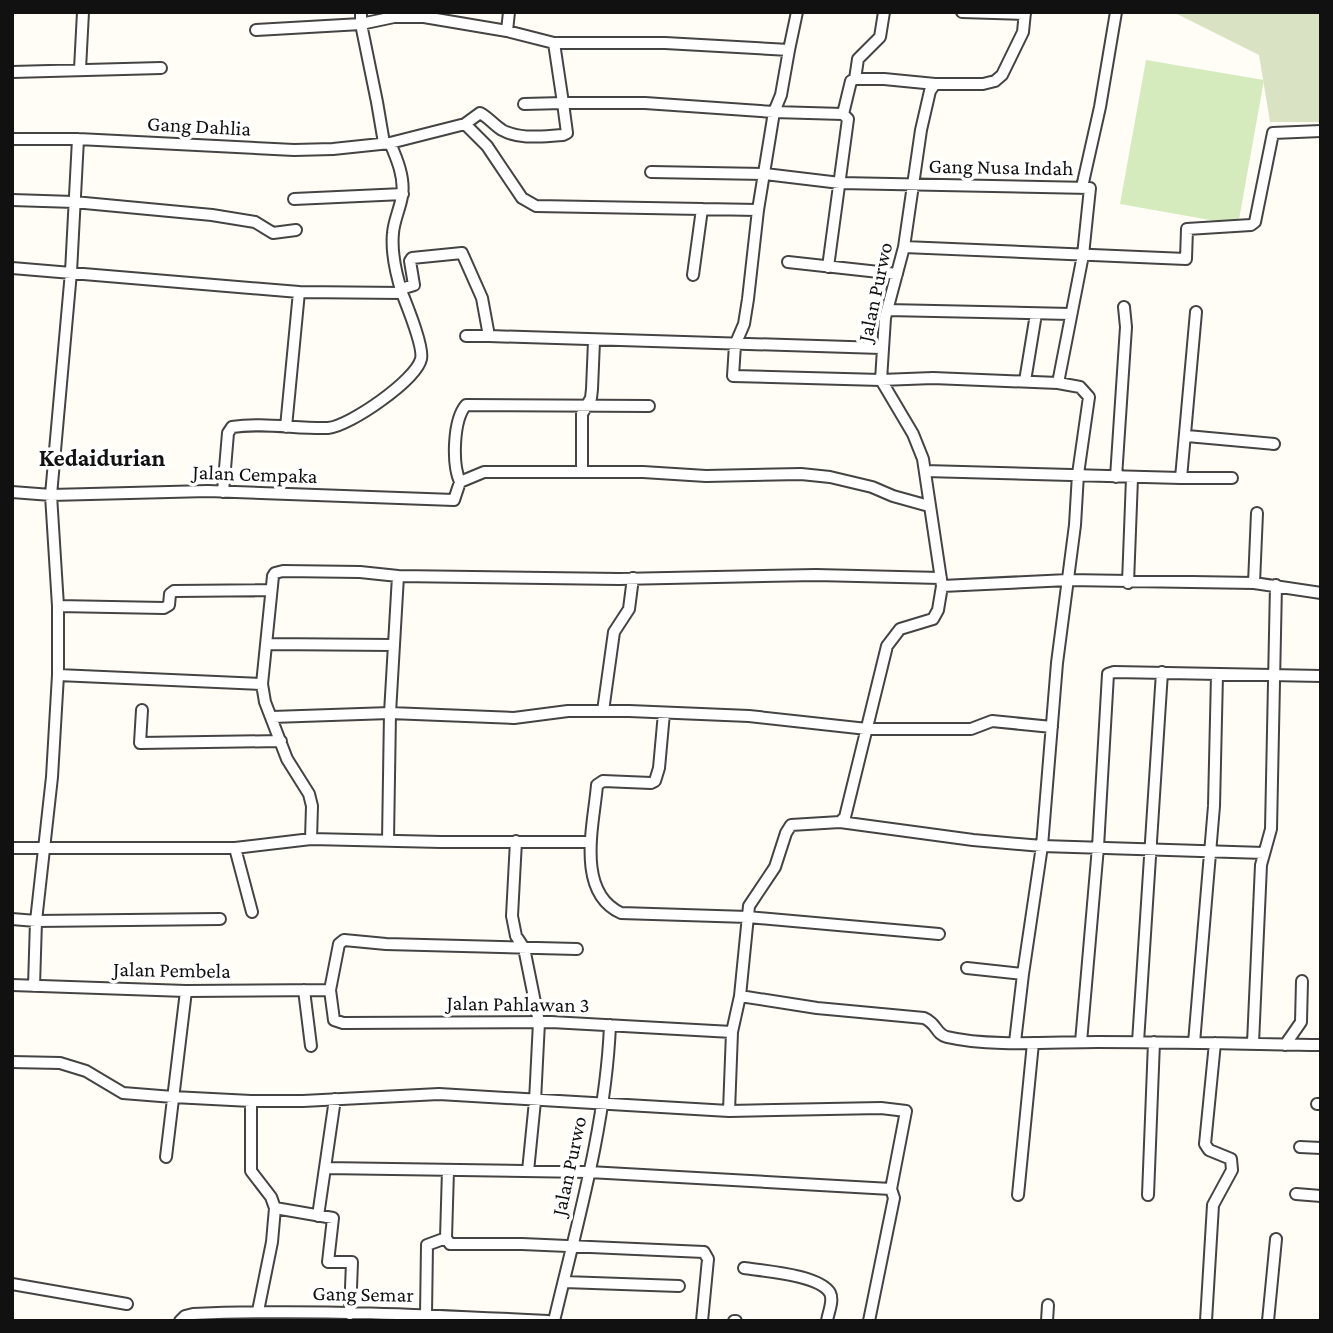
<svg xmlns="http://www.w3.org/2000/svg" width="1333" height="1333" font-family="'Crimson Pro',serif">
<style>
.green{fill:#d5ebbd}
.cemetery{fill:#d9e3c4}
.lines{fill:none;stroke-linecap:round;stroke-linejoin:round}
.street-casing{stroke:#444;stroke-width:14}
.street{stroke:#fff;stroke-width:10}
.labels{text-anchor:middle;stroke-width:7;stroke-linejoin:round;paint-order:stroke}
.street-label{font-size:21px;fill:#111;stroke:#fff}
.quarter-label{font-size:24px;font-weight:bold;fill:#111;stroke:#fff}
</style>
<rect width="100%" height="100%" fill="#fffdf5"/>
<path class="green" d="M1146,60l118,20 -26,145 -118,-21z"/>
<path class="cemetery" d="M1173,12h148v110h-51l-11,-67z"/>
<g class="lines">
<defs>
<path id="street" d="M361,12v12l16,78 7,41
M962,12l63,2
M256,30l105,-6 33,-7h30l83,14 47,12h111l124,7 8,-38
M507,31l2,-19
M554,43l9,60h82l129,9 7,-17 8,-45
M80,69l3,-57
M12,72l149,-4
M855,79l3,-20 22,-22 4,-25
M843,114l-69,-2 -16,98 -10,89 -4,25 -9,21 -2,31 148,4 52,-2 125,5 22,4 9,10 -11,77 -3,51 -18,138 -15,183 -19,128 -8,68
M465,124l15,-11c8,4 14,12 22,17 18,10 41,6 61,5l4,-2 -4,-30 -39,1
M12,139h66l216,11 39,-1 57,-6 75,-19 22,22 35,52 14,8 222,4
M390,143c7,16 15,35 12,53 -2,13 -8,24 -9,37 -2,20 3,41 9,60
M651,172l114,2 75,9 250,5 -7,67 -25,128
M1082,187l18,-80 16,-95
M294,199l109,-5
M12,200l62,2 138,13 43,7 18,11 23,-3
M904,247l282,12 1,-30 64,-4 4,-3 18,-89 48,-2
M788,262l109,12
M828,267l20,-148 -5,-5 8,-33 4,-2h29l51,5
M12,268l287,24 103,1c5,13 22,54 19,66 -5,21 -71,67 -93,69 -31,1 -65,-6 -96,-1l-4,6 -5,59
M693,275l9,-66
M401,289l13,-4 -4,-24 2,-3 50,-5 20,45 7,38 392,12
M887,310l184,4
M1196,312l-15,166h51
M466,336h23
M1025,381l11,-67
M286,427l13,-135
M1187,436l87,8
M582,471v-57l9,-16 1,-9 2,-48
M925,471l256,7
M1116,477l10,-150 -2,-20
M460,482c-8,-18 -7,-62 6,-77l183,1
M12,492l39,3 157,-4 246,9 6,-18 24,-10h159l63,4 95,-2 29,3 42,10 21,9 36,10
M1128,583l4,-105
M1254,583l3,-70
M942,586l126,-6 186,3 67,10
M58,606l106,2 5,-3 1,-11 4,-3 96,-1
M267,644l126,1
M58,675l204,9
M142,710l-2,33 141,-2
M603,711l11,-79 15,-23 4,-31
M664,713l-5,55 -4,13 -4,2 -48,-2 -6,4c-3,38 -22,107 24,128l127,4 191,17
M272,717l118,-4 124,5 54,-7h61l120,5 118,13h104l21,-8 60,6
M840,822l5,-5 42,-171 13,-17 33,-10 5,-9 4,-24 -19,-127 -10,-25 -32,-54 4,-62 19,-71 17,-117 9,-39 5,-7h48l12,-3 7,-6 21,-43 2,-20
M311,839l1,-33 -3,-12 -22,-35 -22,-57 -3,-18 11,-108 2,-3 8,-2 77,1 38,4
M388,841l2,-128 8,-137 221,3 197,-4 125,3
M516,841l-4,75 4,20 8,12 15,74 -4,79 -7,70
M12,848h223l76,-9 130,3h149
M235,848l17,64
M12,919l24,2 184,-2
M577,949l-191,-5 -42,-4 -5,4 -9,46 4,30 9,3 208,-1 181,10
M967,968l56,6
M12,985l174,6 144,-1
M34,986l2,-65 16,-144 6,-102v-69l-7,-111 20,-223 7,-133
M304,990l7,56
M740,996l77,12 107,10c14,6 11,16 23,19 43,10 105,5 150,5 74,0 149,2 224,3
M1081,1042l17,-195 10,-173 6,-2 207,4
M1138,1042l24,-370
M1194,1043l20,-237 3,-131
M1253,1043l8,-178 10,-36 5,-244
M1285,1045l16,-23 1,-41
M12,1062l48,1 26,8 37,22 50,4 78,4h52l136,-7 290,17 152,-3 25,3 -15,78 3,9 -25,123
M251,1101v70l20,26 4,11 -3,34 -14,69
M1317,1104h4
M729,1111l3,-79 8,-36 9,-90 26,-39 11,-34 5,-8 49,-3 133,18 69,6 222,7
M1300,1147l21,1
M166,1157l20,-166
M325,1168l264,4 302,17
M448,1170l-2,68 4,6h72l182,8 4,7 -6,62
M1296,1194l25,2
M1018,1195l15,-152
M1148,1195l6,-153
M275,1208l58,10 -5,44h24l-2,52
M318,1216l17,-117
M744,1268c20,3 76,7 86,25 4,8 -2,20 -3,28
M564,1282l115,4
M12,1284l115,20
M426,1315l1,-70 19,-7
M180,1321l5,-5 8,-2c118,-5 237,1 355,7
M554,1321c23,-97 52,-196 56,-296
M734,1321h2
M1047,1321l1,-16
M1206,1321l7,-116 19,-35 -1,-11 -22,-9 -4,-6 10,-101
M1268,1321l8,-82"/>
</defs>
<use href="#street" class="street-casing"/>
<use href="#street" class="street"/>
</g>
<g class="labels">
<g class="street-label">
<text transform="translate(199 126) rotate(3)" y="7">Gang Dahlia</text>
<text transform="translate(1001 167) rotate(1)" y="7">Gang Nusa Indah</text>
<text transform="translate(875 292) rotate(-78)" y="7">Jalan Purwo</text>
<text transform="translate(255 474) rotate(2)" y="7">Jalan Cempaka</text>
<text transform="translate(172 970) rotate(1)" y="7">Jalan Pembela</text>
<text transform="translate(518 1004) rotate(1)" y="7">Jalan Pahlawan 3</text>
<text transform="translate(569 1166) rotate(-78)" y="7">Jalan Purwo</text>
<text transform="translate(363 1294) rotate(1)" y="7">Gang Semar</text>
</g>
<g class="quarter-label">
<text x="102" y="466">Kedaidurian</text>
</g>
</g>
<rect width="1333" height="1333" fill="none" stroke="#111111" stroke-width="28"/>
</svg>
